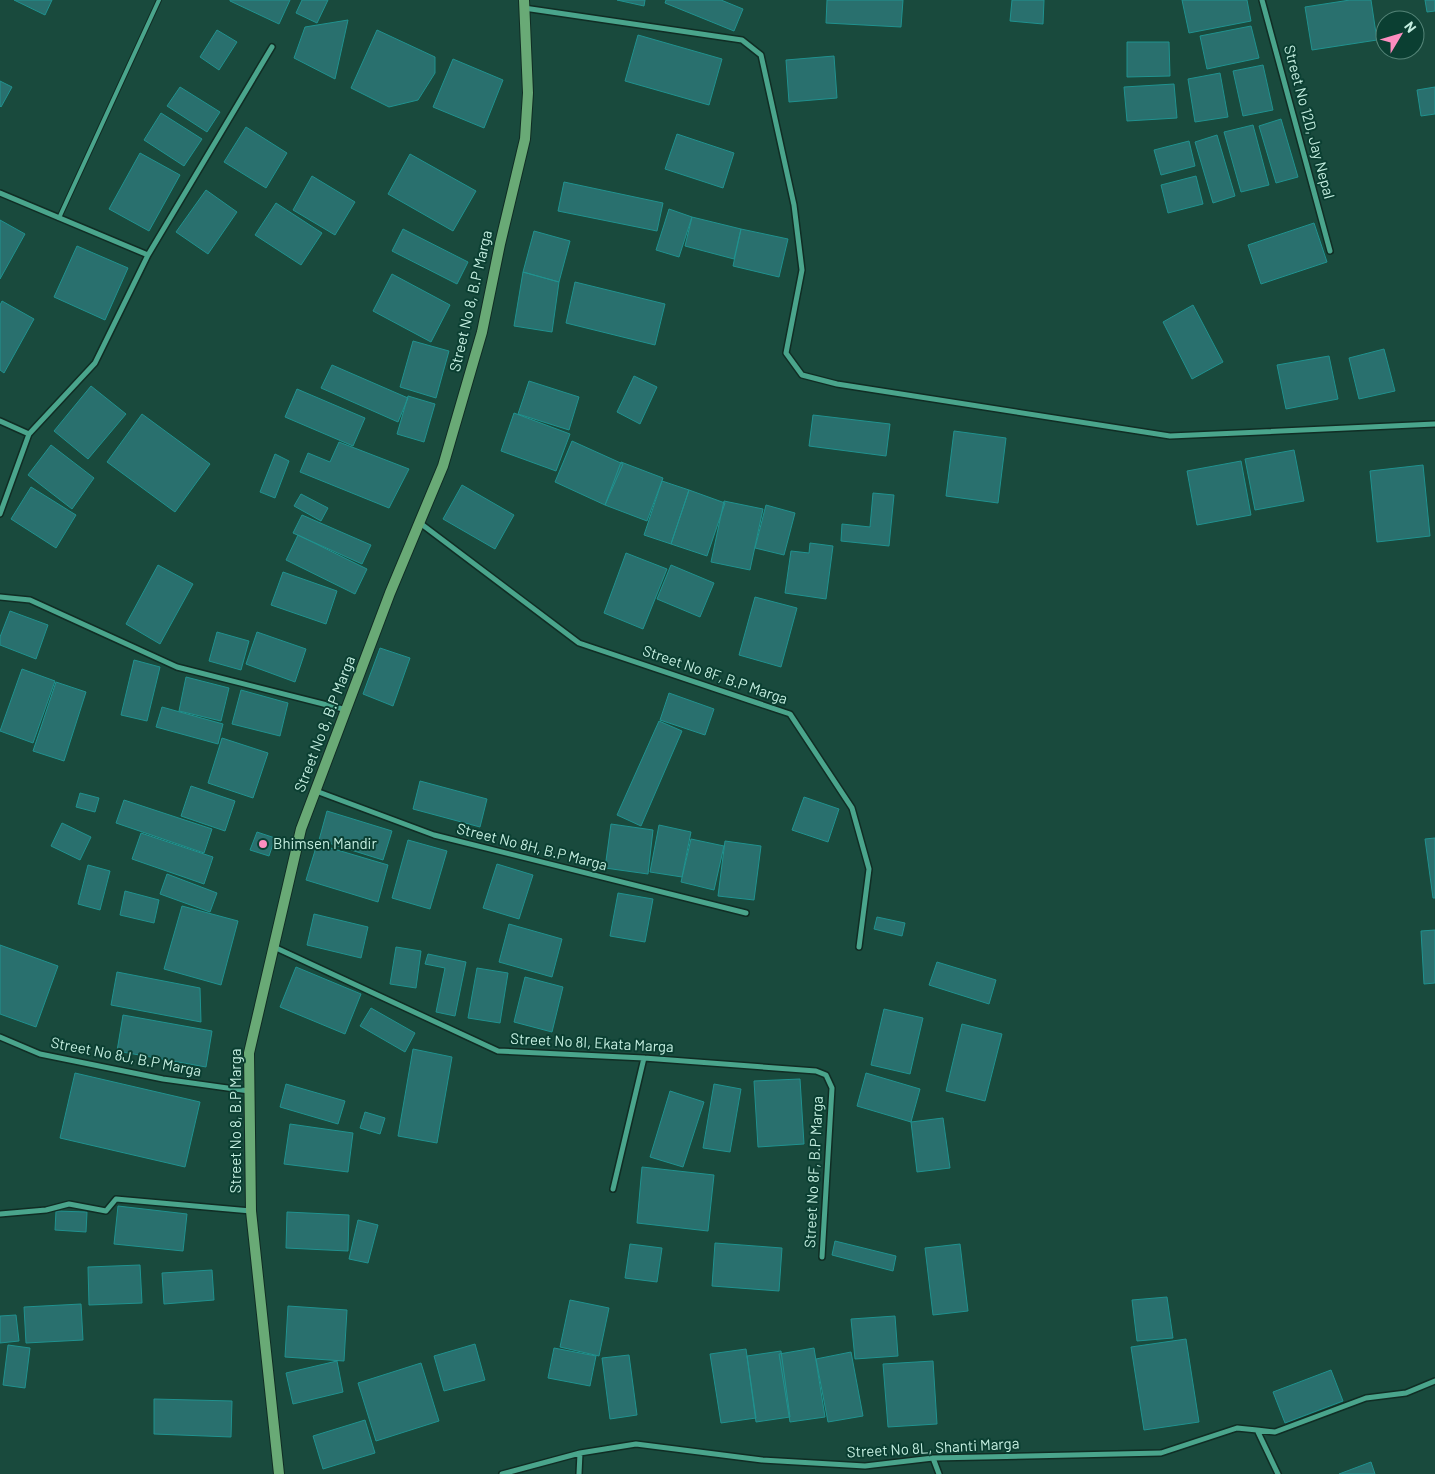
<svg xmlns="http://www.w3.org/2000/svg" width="1435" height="1474" font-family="Barlow,sans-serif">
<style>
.building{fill:#29706e;stroke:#20928f}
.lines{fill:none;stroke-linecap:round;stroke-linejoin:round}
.lane-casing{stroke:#102d24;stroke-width:6}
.street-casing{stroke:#102d24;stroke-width:8}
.secondary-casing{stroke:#102d24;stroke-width:12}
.lane{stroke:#4aa58c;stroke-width:4}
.street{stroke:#4aa58c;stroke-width:5}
.secondary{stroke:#69aa76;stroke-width:10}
.poi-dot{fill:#fd8ec0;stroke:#0b3f32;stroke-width:2}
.labels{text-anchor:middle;stroke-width:4;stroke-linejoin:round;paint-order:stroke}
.street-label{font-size:15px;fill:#c4eee0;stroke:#0b3f32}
.poi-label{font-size:15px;fill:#c4eee0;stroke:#0b3f32;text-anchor:start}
</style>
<rect width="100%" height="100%" fill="#194a3d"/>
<path class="building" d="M14,0h38l-7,15z
M230,0h60l-11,24 -49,-23z
M302,0h26l-11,23 -21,-10z
M617,0h28l-1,6z
M666,0h55l22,9 -9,22 -69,-28z
M827,0h76l-2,27 -75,-4z
M1012,0h32l-1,24 -33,-3z
M1182,0h65l4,21 -62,12z
M1350,0h21l6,40 -65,10 -7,-43z
M1425,0h10v11l-8,1z
M348,20l-13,59 -41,-21 11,-31z
M1251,26l8,32 -52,11 -7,-33z
M217,30l20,12 -18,28 -19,-13z
M377,30l58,27v16l-17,27 -29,7 -38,-19z
M638,35l84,24 -13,46 -84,-24z
M1127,42h42l1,34 -43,1z
M834,56l3,42 -48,4 -3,-42z
M453,59l50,21 -19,48 -51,-21z
M1263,65l10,45 -30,6 -10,-45z
M1220,73l8,44 -33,5 -7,-43z
M0,81l12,6 -11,20 -1,-1z
M1174,84l3,34 -50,3 -3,-34z
M180,87l40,25 -13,20 -40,-26z
M1435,87v27l-14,2 -4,-26z
M161,113l41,26 -18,27 -40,-26z
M1281,119l17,58 -22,6 -17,-57z
M1253,125l16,60 -28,7 -17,-60z
M246,127l41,26 -21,35 -42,-26z
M677,134l57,19 -11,35 -58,-19z
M1217,135l18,61 -22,7 -18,-61z
M1189,141l6,25 -34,9 -7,-25z
M140,153l40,22 -31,56 -40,-22z
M410,154l66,37 -23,40 -65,-37z
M312,176l43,26 -20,33 -42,-25z
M1196,176l7,28 -35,9 -7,-28z
M564,182l99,21 -6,28 -99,-20z
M206,190l31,22 -29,42 -32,-22z
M276,203l46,30 -21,32 -46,-30z
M669,209l23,8 -13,40 -23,-7z
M692,217l49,12 -7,30 -49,-13z
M0,220l25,14 -25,45z
M1314,223l13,39 -66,22 -13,-39z
M403,229l65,33 -11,22 -65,-33z
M741,229l47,10 -9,38 -46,-11z
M534,231l36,10 -11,41 -36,-10z
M77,246l51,22 -23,52 -51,-23z
M523,272l36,10 -7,50 -38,-6z
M392,274l58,31 -19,37 -58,-31z
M575,282l90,22 -10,41 -89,-22z
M2,301l32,18 -30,54 -4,-3v-65z
M1193,305l30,57 -31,17 -29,-57z
M413,341l36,10 -13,47 -36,-11z
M1384,349l11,42 -36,8 -10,-41z
M1329,356l9,43 -52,10 -9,-44z
M332,365l76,33 -10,24 -77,-34z
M634,376l23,11 -17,37 -23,-12z
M529,381l50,16 -10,33 -51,-16z
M91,386l35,28 -38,45 -34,-28z
M297,389l68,29 -12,28 -68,-29z
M408,396l27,8 -11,38 -27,-8z
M514,413l56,21 -14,37 -55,-20z
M142,414l68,50 -35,48 -68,-50z
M813,415l77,9 -4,32 -77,-10z
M954,431l52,7 -8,65 -52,-7z
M572,441l51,23 -18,41 -50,-23z
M339,442l70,27 -20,39 -89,-36 8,-19 22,9z
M51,445l43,33 -22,31 -44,-34z
M1294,450l10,51 -49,9 -10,-51z
M275,454l14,7 -14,37 -15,-6z
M1241,461l10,54 -54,10 -10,-54z
M621,462l42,16 -16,43 -42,-16z
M1423,465l7,71 -53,6 -7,-71z
M662,481l27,9 -18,54 -27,-9z
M462,485l52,30 -19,34 -52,-30z
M31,487l45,28 -20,33 -45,-29z
M689,490l36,13 -18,53 -36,-12z
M873,493l21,2 -5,51 -48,-5 1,-17 28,3z
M301,494l27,14 -7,13 -27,-15z
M724,501l39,8 -13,61 -39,-8z
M766,505l29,8 -11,42 -29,-7z
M302,515l69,30 -9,19 -69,-31z
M298,535l69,34 -12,25 -69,-34z
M810,543l23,3 -7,53 -41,-6 6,-42 18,2z
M626,553l41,16 -24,60 -39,-16z
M158,565l35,19 -33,60 -34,-20z
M671,565l43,18 -14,34 -43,-18z
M283,572l54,19 -11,33 -55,-19z
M755,597l42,11 -16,59 -42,-12z
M10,611l38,14 -12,34 -36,-14v-8z
M217,632l32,9 -8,29 -32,-9z
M257,632l49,17 -11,33 -49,-18z
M380,648l30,10 -17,48 -30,-12z
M134,660l26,7 -13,54 -26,-6z
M22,669l33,12 -22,62 -33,-12z
M186,677l43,11 -8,33 -42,-10z
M56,682l30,10 -22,69 -31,-10z
M241,690l47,13 -8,33 -48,-12z
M669,693l45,16 -9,26 -45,-15z
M162,707l61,17 -5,20 -62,-17z
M659,721l23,10 -41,95 -24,-11z
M222,738l46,15 -15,45 -45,-15z
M420,781l67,18 -7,28 -67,-18z
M191,786l44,15 -10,30 -44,-15z
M80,793l19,5 -4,14 -19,-5z
M804,797l35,12 -11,33 -36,-12z
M124,800l88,29 -8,24 -88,-30z
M327,811l65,20 -9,29 -64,-20z
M62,823l29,14 -11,23 -29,-14z
M611,824l42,6 -5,44 -43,-6z
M659,825l32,7 -9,45 -32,-5z
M257,832l18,6 -6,18 -19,-6z
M141,833l72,24 -9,27 -72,-25z
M1435,838v60h-2l-8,-59z
M691,839l33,7 -10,44 -33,-8z
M408,840l39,11 -17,58 -38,-11z
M725,841l36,5 -7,54 -36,-4z
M317,844l71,21 -10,37 -72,-22z
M497,864l36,11 -14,44 -36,-11z
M88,865l22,6 -10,39 -22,-6z
M167,874l50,19 -7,19 -50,-18z
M125,891l34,9 -5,23 -34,-8z
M618,893l35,6 -8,43 -35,-6z
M182,906l56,15 -17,64 -57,-16z
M314,914l54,13 -7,31 -54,-13z
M877,917l28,6 -3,13 -28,-7z
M509,924l53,15 -10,38 -53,-15z
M1435,930v53l-11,1 -3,-53z
M0,945l58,21 -22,61 -36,-13z
M396,947l25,4 -5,37 -26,-4z
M428,954l38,8 -11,54 -19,-4 9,-44 -20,-4z
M937,962l59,18 -7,24 -60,-19z
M296,967l65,27 -16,40 -65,-27z
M477,968l31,5 -8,50 -32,-5z
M117,972l83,16 1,34 -90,-17z
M525,977l38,10 -11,45 -38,-10z
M371,1008l44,25 -10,19 -45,-26z
M884,1009l39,9 -13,56 -39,-9z
M123,1015l89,16 -6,36 -89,-16z
M962,1024l40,10 -17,67 -39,-10z
M413,1049l39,8 -15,86 -39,-7z
M75,1073l125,29 -15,65 -125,-29z
M866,1073l54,16 -9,33 -54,-16z
M800,1079l4,65 -46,3 -4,-66z
M286,1084l59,17 -7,23 -58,-17z
M714,1084l27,5 -11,63 -27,-4z
M670,1091l34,11 -21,65 -33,-10z
M365,1112l20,6 -5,16 -20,-6z
M943,1118l7,50 -33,4 -6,-50z
M290,1124l63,9 -5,39 -64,-8z
M642,1167l72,8 -6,56 -71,-8z
M118,1206l69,8 -4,37 -69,-7z
M56,1211l31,1 -1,20 -31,-2z
M287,1212l62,3 -1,36 -62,-3z
M358,1220l20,5 -10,38 -19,-4z
M835,1241l61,15 -3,15 -61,-16z
M715,1243l67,5 -3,43 -67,-5z
M630,1244l32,4 -5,34 -32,-4z
M960,1244l8,67 -35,4 -8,-67z
M140,1265l2,38 -53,2 -1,-38z
M212,1270l2,30 -50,4 -2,-31z
M1167,1297l6,41 -36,3 -5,-41z
M570,1300l39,8 -10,48 -39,-9z
M81,1304l2,36 -57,3 -2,-36z
M288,1306l59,4 -3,51 -59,-4z
M16,1315l3,26 -19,2v-27z
M895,1316l3,40 -43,3 -4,-40z
M1186,1339l13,83 -55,8 -13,-83z
M475,1344l10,36 -41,11 -10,-35z
M8,1345l22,3 -5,40 -22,-3z
M554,1348l42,8 -6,30 -42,-8z
M814,1348l11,69 -35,5 -11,-68z
M746,1349l10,69 -35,5 -11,-69z
M781,1351l9,66 -34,5 -9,-66z
M851,1352l12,64 -35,6 -12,-63z
M629,1355l8,60 -27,4 -8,-61z
M337,1361l6,31 -50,12 -7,-31z
M933,1361l4,63 -49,3 -5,-63z
M421,1363l18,58 -63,20 -18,-58z
M1331,1370l12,31 -58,22 -12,-31z
M154,1399l78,2 -1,36 -77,-3z
M365,1420l10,33 -52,16 -10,-33z
M1371,1462l4,12h-36z"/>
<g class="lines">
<defs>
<path id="lane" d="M59,218l100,-218"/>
<path id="street" d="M1262,0l68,251
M524,8l218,32 19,15 33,150 8,65 -16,83 16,22 35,9 333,52 265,-12
M0,193l148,62
M0,421l29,13 -29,80
M29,434l66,-71 53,-108 124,-208
M420,523l159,120 211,71 62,94 17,61 -10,78
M0,597l30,3 147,67 170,43
M316,791l118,44 312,78
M274,947l224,104 146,7 172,13 10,4 6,13 -10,169
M0,1037l40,17 123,25 86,12
M613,1189l31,-131
M0,1214l46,-4 23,-6 37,7 10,-12 135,12
M1257,1430l18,2 91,-34 40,-5 29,-12
M933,1458l6,16
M502,1474l78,-21 56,-9 126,16 103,6 68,-8 228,-5 76,-25 20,2 21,44
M579,1474l1,-21"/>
<path id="secondary" d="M279,1474l-28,-263 -2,-158 52,-224 89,-236 53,-127 39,-134 18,-88 25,-105 3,-46 -4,-93"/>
</defs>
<use href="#lane" class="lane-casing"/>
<use href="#street" class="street-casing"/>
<use href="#secondary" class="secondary-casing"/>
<use href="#lane" class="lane"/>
<use href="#street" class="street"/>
<use href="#secondary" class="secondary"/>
</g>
<circle class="poi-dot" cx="263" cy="844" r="5"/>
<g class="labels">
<g class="street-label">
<text transform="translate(1309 122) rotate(75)" y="5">Street No 12D, Jay Nepal</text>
<text transform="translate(471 301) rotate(-77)" y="5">Street No 8, B.P Marga</text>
<text transform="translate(715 675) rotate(19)" y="5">Street No 8F, B.P Marga</text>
<text transform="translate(325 724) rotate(-69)" y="5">Street No 8, B.P Marga</text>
<text transform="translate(532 847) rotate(14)" y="5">Street No 8H, B.P Marga</text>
<text transform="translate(592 1043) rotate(3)" y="5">Street No 8I, Ekata Marga</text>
<text transform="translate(126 1057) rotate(11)" y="5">Street No 8J, B.P Marga</text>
<text transform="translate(236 1121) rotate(-90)" y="5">Street No 8, B.P Marga</text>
<text transform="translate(814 1172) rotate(-87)" y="5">Street No 8F, B.P Marga</text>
<text transform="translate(933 1448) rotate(-3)" y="5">Street No 8L, Shanti Marga</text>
</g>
<g class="poi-label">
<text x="273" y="849">Bhimsen Mandir</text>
</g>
</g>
<g transform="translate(1400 35) rotate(52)"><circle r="24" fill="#0b3f32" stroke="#558578"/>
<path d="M0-4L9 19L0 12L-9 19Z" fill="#fd8ec0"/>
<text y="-8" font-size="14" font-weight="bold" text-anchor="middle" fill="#c4eee0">N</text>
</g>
</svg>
